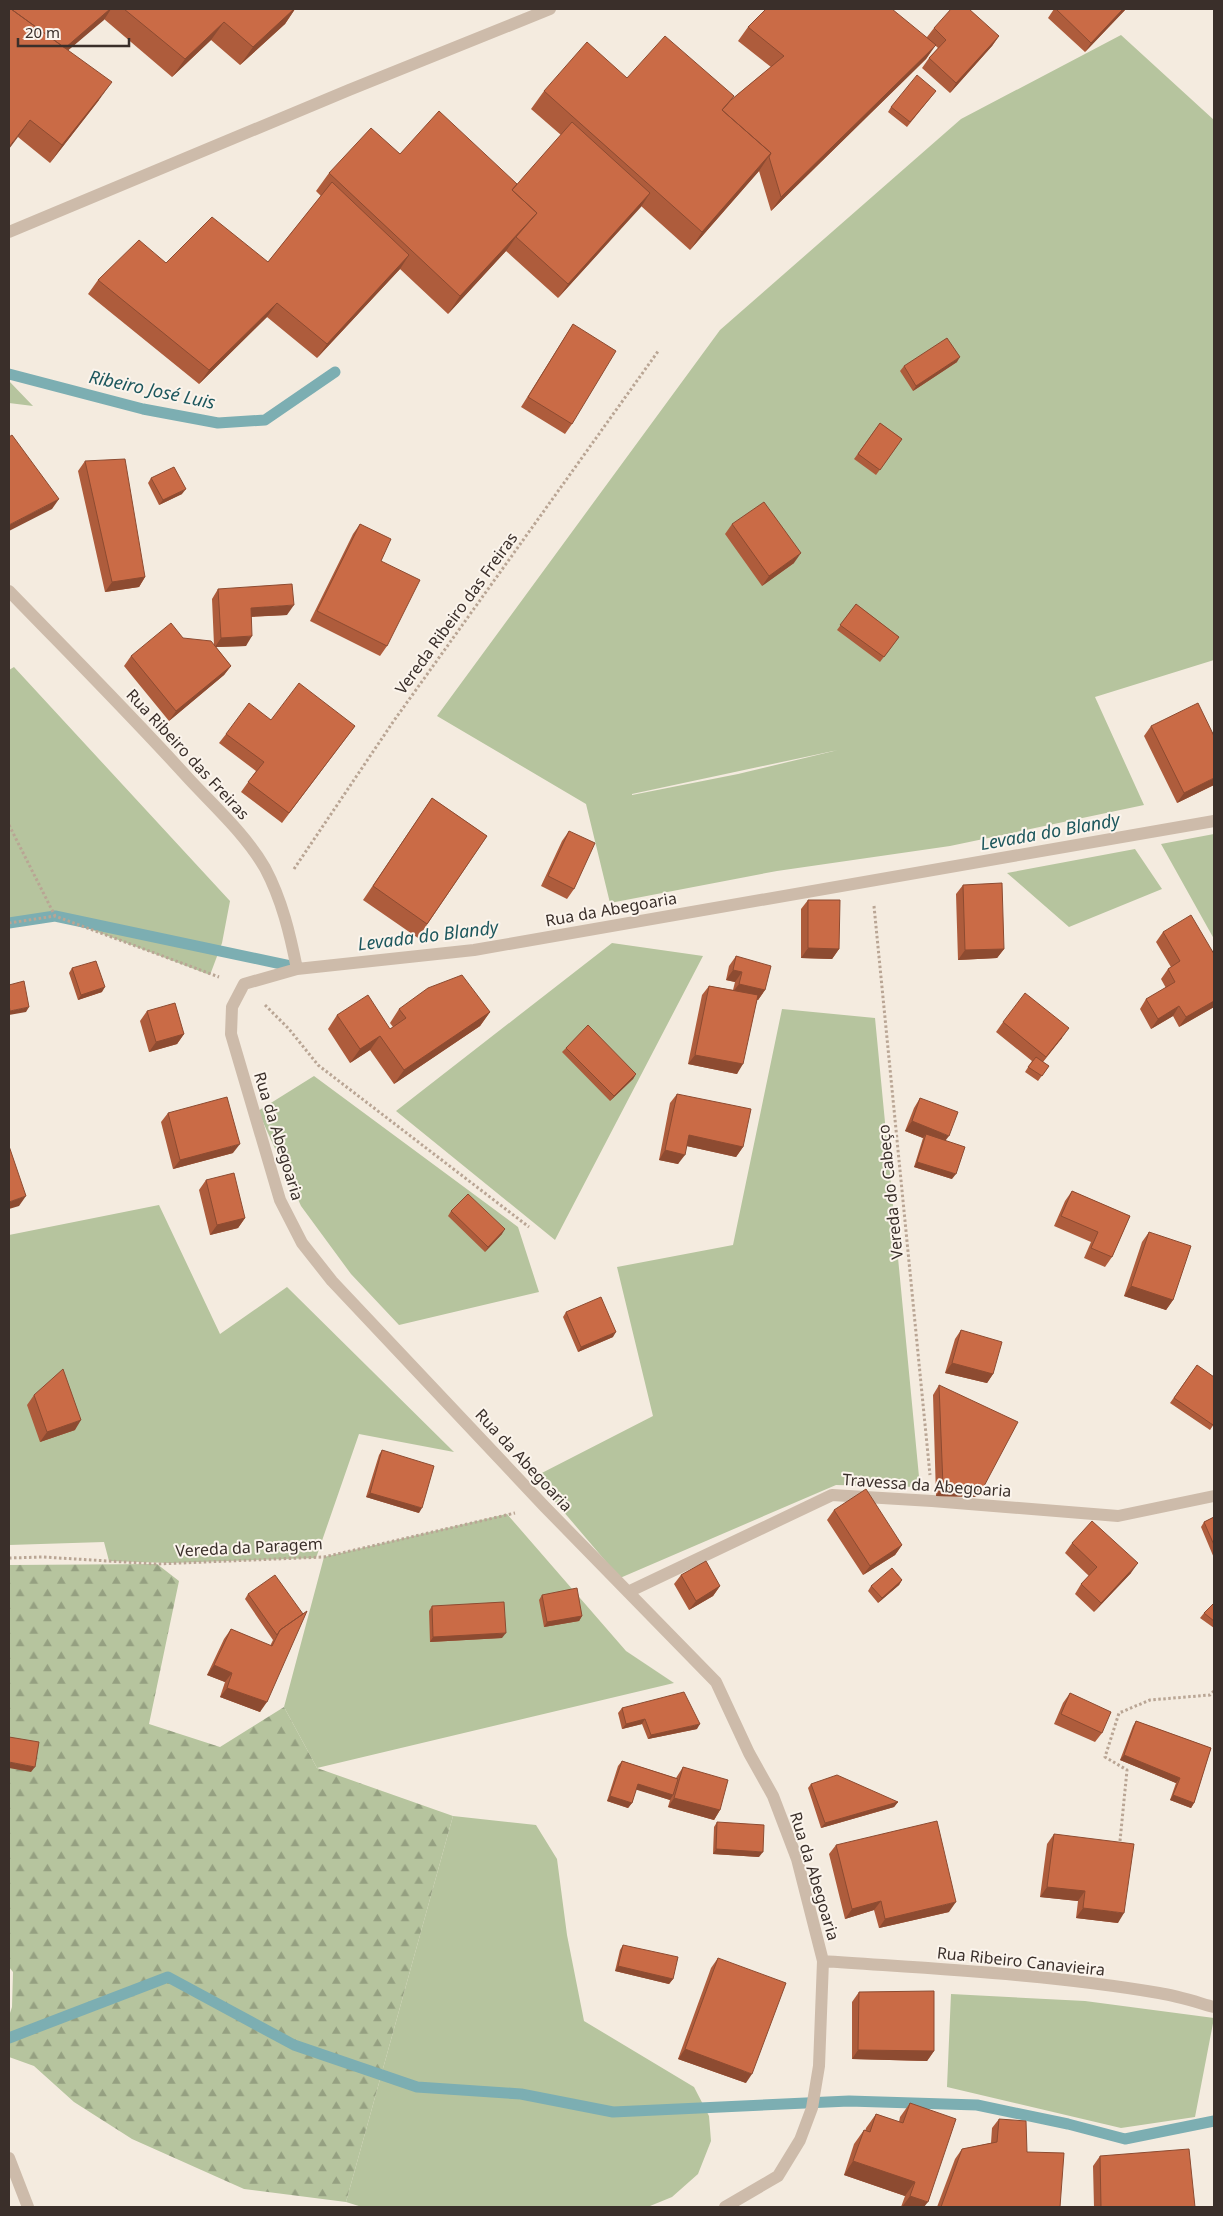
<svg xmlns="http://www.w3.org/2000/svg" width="1223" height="2216" font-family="'Noto Sans',sans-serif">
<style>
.green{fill:#b6c49e;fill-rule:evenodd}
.forest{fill:url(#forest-firs)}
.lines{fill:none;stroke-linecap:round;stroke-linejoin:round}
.stream{stroke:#7caeb2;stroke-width:11}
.path{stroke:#b9a594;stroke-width:3;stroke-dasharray:2.5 2.5;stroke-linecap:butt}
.minor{stroke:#cdbbaa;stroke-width:12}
.wall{fill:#ae5c3c}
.shaded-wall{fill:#8d4b31}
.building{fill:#ca6b46;stroke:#8d4b31}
.labels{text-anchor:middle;stroke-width:4;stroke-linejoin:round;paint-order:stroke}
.street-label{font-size:16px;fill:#3a2f2a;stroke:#fbf4ec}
.water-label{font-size:18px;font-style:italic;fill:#1d575d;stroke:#fbf4ec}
</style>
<defs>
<pattern id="forest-firs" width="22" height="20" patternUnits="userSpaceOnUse" patternTransform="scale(1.25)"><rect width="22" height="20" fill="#b6c49e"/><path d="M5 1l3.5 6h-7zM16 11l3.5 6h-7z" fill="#95a081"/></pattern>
</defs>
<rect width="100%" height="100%" fill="#f4ebdf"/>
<path class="green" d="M1121,35l93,85 -1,149 1,1v390l-119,37 49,108 -194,41 -173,25 -167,32 -24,-99 -149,-88 283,-386 241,-211zM838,750l-100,24 -106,21v-1z
M9,381l24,25 -24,-3z
M14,667l216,234 -8,42 -12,32 -154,-59 -47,7v-253z
M1214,834v105l-53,-95z
M1135,849l27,40 -93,38 -62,-54z
M612,943l91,13 -148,284 -159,-129z
M782,1009l93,9 45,469 -84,-2 -216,93 -86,-101 119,-61 -36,-149 116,-22z
M314,1076l204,151 21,65 -140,33 -48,-51 -50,-68 -43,-95z
M159,1205l61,129 67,-47 167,165 -95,-18 -43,124 -146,5 -61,-2 -5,-19 -95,3v-310z
M507,1514l119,137 48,32 -357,85 -33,-61 40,-150z
M453,1816l83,9 21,34 10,76 17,86 110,66 15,29 2,25 -13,33 -26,23 -22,9 -9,1h-279l-16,-5z
M951,1994l134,7 129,17 -19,99 -74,11 -174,-41z"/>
<path class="forest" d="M157,1564l22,17 -30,143 71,23 64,-40 33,61 136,48 -107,386 -102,-13 -112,-50 -58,-37 -40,-36 -25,-9v-41l3,-9 1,-35 -4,-5v-402z"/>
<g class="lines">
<path class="stream" d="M9,374l134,35 75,14 47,-3 70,-48
M9,923l46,-7 245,52
M9,2038l159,-61 126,68 123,42 104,7 92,18 236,-11 128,4 91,19 57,15 89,-18"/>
<path class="path" d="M9,825l46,91
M294,869l99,-147 266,-372
M874,906l56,569
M9,923l46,-7 164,61
M265,1005l24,24 29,36 211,162
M9,1558l34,-1 114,7 167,-7 191,-44
M1120,1841l7,-71 -22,-13 14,-44 31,-13 60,-5 4,-4"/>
<path class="minor" d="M9,232l340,-142 201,-81
M9,591c60,62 122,124 180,188 26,28 57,56 76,89 17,32 25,66 32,101
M628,1592l204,-97 100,6 186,15 96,-20
M823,1961c112,8 225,13 336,32 19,3 37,9 55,14
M9,2158l19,49
M725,2207l53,-31 22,-36 12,-32 7,-42 4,-105 -26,-102 -24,-63 -24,-43 -33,-71 -171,-175 -213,-226 -30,-38 -22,-43 -49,-166 1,-27 12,-23 53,-15 177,-19 740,-129"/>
</g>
<path class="wall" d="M9,9h286l-10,15 -45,41 -29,-25 -39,37 -68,-58 -36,31 31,50 -49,63 -32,-26z
M1054,9h72l-41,43 -37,-34z
M748,27l179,10 7,-9 65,8 -7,10 -42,47 -28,-25 7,-10 9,-10 -3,-3 -9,14 -155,152 -12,-40 -69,79 -49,-44 -83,92 -52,-47 -58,63 -48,-45 -83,89 -50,-41 -68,67 -111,-90 10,-14 68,-17 102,-1 53,-66 -5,-5 13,-18 71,-19 115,33 46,-52 -30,-26 13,-18 83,-13 104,22 40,-33 -33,-26z
M936,91l-29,36 -19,-15 3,-5z
M573,324l-1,100 -7,10 -44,-27z
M957,362l-44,29 -13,-20 4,-5z
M880,423l22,16 -26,36 -22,-16z
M85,461l60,116 -6,10 -34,5 -27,-121z
M151,478l31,16 -23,11 -11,-22z
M360,524l21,37 6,85 -7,10 -70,-35 43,-87z
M732,524l62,39 -32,23 -37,-52z
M218,589l69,26 -36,2 -5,29 -30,1 15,19 -7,9 -55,46 -45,-55 7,-10 83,-11 -2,-46z
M856,604l43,33 -19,25 -43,-32z
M271,720l84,6 -73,97 -41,-31 15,-21 -37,-28 7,-9z
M1151,726l63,59 -37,18 -33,-67z
M432,798l55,38 -69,102 -55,-38z
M569,831l5,58 -7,10 -26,-13 21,-45z
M963,885l41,64 -7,9 -39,2 -2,-66z
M808,900l31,49 -7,10 -31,-1v-49z
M1163,932l51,22v53l-35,20 -6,-11 -22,13 -11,-20 6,-10 20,-11 -5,-9 7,-10 3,-2 -15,-25z
M736,956l29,34 -7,10h-1l-20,74 -49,-10 14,-69 7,-9 24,4 2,-8 -9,-2 3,-14z
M72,968l30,24 -24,8 -9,-27z
M399,1009l91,3 -10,14 -86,58 -24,-34 -20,13 -22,-34 9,-14 53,14 3,-2 -3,-4z
M147,1011l37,23 -7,10 -28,8 -9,-31z
M1003,1022l59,16 -19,24 6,4 -11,15 -13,-9 7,-11 -36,-29z
M566,1048l70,26 -3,5 -23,22 -48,-49z
M677,1094l66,53 -7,10 -49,-11 -9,18 -19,-4 11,-57z
M920,1098l26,43 6,38 -38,-12 9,-29 -18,-7 9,-23z
M168,1113l65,40 -60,16 -12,-47z
M206,1180l39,38 -7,10 -28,7 -11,-45z
M1072,1191l58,25 -18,41 -7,10 -21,-9 7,-16 -37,-16 11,-25z
M451,1211l51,23 -17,18 -37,-36z
M1149,1232l24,68 -7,10 -42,-14 18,-54z
M566,1312l47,25 -35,15 -15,-35z
M961,1330l32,44 -6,9 -42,-10 10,-34z
M1197,1365l17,59 -4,6 -40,-27z
M939,1385l37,112 -40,-1 -3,-101z
M34,1395l41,35 -35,12 -13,-37z
M382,1450l37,63 -53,-16 13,-42z
M834,1510l68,35 -7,10 -32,20 -36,-55z
M1214,1517v41l-13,-31 3,-5z
M1072,1543l59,30 -37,39 -19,-18 6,-10 8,-8 -24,-23z
M681,1575l39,11 -7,10 -24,14 -15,-26z
M902,1580l-3,5 -21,18 -10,-12 3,-5z
M248,1594l55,20 -43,98 -40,-15 5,-15 -18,-7 17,-36 7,-10 39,17 3,-6 -28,-41z
M542,1595l40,21 -3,5 -35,6 -5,-27z
M1214,1603v25l-14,-10 4,-5z
M432,1606l70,32 -72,4 -1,-31z
M1070,1693l32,40 -7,9 -41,-18 9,-21z
M622,1708l75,21 -49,10 -6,-15 -20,5 -4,-16z
M1136,1721l75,27 -17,55 -3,5 -21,-8 6,-17 -56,-23 13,-34z
M622,1761l54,17 7,-11 37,43 -6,10 -46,-13 2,-7 -34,-11 -4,14 -4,5 -21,-7 11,-35z
M811,1784l87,18 -4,5 -73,21 -13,-40z
M717,1822l42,35 -46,-3 1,-27z
M1054,1834l64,89 -42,-5 2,-17 -38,-4 7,-53z
M836,1845l113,67 -70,16 -5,-18 -29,9 -16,-65z
M623,1945l50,34 -4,5 -54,-13 5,-21z
M718,1958l28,125 -68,-24 33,-91z
M859,1992l75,59 -7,10 -75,-2v-57z
M910,2103l14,104h-23l4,-11 -61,-21 10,-31 10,-14 1,1 1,-3 10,-14 23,8 1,-5z
M999,2119l28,33 33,55h-123l18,-48 7,-10 29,-6 1,-15z
M1100,2156l95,51h-101l-1,-41z"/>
<path class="shaded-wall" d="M110,9h1l-7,11 -52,44 10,-14z
M294,9h1l-10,15 -45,41 13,-18z
M1123,9h3l-41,43 6,-9z
M224,22l-13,18 -39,37 13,-18z
M999,36l-7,10 -42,47 6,-10z
M936,45l-10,14 -155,152 10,-14z
M112,82l-13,18 -49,63 12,-18z
M30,120l-12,17 -9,12v-2z
M771,153l-12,18 -69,79 12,-18z
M650,193l-9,14 -83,91 10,-14z
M537,213l-21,24 -10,14 -58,63 12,-18z
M409,255l-9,14 -83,89 10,-14z
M277,303l-10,14 -68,67 10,-14z
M960,357l-3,5 -44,29 3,-5z
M186,489l-4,5 -23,11 4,-5z
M59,499l-7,10 -43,22v-6z
M801,553l-7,10 -32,23 7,-10z
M145,577l-6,10 -34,5 7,-10z
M294,605l-7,10 -43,2 7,-9z
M252,636l-6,10 -31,1 6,-9z
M231,666l-7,9 -55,46 7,-10z
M1214,778v7l-37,18 7,-10z
M808,948l31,1 -7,10 -31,-1z
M1004,949l-7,9 -39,2 7,-10z
M733,970l9,2 -7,10 -9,-2z
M739,984l26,6 -7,10 -26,-7z
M105,987l-3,5 -24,8 3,-5z
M1214,1001v6l-35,20 7,-10z
M1179,1006l-6,10 -22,13 7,-10z
M29,1007l-3,5 -17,3v-3l1,-1z
M490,1012l-10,14 -86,58 10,-14z
M1069,1028l-7,10 -23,28 7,-9z
M184,1034l-7,10 -28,8 7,-10z
M380,1036l-10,14 -20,13 10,-14z
M695,1055l48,9 -6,10 -49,-10z
M636,1074l-3,5 -23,22 4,-5z
M912,1121l37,15 -7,9 -16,-11 -3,4 -18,-7z
M689,1135l54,12 -7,10 -54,-12z
M240,1144l-7,9 -60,16 7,-9z
M665,1150l20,5 -7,9 -19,-4z
M917,1162l39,12 -4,5 -38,-12z
M26,1196l-7,10 -10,3v-7z
M245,1218l-7,10 -28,7 7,-10z
M505,1229l-3,5 -17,18 3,-5z
M1131,1286l42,14 -7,10 -42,-14z
M616,1332l-3,5 -35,15 3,-5z
M952,1363l41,11 -6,9 -42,-10z
M81,1420l-6,10 -35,12 7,-10z
M943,1486l40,2 -7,9 -40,-1z
M370,1493l52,15 -3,5 -53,-16z
M902,1545l-7,10 -32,20 7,-9z
M1138,1563l-7,10 -37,39 7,-9z
M902,1580l-3,5 -21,18 4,-5z
M720,1586l-7,10 -24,14 7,-9z
M582,1616l-3,5 -35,6 3,-5z
M506,1633l-4,5 -72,4 3,-5z
M214,1665l18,8 -7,9 -18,-7z
M227,1688l40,14 -7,10 -40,-15z
M645,1719l-3,5 -20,5 4,-5z
M700,1724l-3,5 -49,10 3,-4z
M1124,1755l56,23 -4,5 -56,-23z
M9,1762l26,5 -4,5 -22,-4z
M638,1784l35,11 -3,5 -36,-11z
M1173,1795l21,8 -3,5 -21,-8z
M610,1796l22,7 -4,5 -21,-7z
M674,1798l46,12 -6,10 -46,-13z
M898,1802l-4,5 -73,21 4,-5z
M716,1849l47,3 -4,5 -46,-3z
M1047,1887l38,4 -7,10 -38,-4z
M881,1901l-7,9 -29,9 7,-10z
M956,1902l-7,10 -70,16 6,-9z
M1083,1908l41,5 -6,10 -42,-5z
M618,1966l55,13 -4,5 -54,-13z
M685,2049l67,25 -6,9 -68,-24z
M858,2050l76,1 -7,10 -75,-2z
M853,2161l62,21 -10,14 -61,-21z
M910,2196l18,6 -4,5h-22z"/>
<path class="building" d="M9,9h2l101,73 -50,63 -32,-25 -21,27z
M11,9h99l-45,39z
M124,9h170l-41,38 -29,-25 -39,37z
M766,9h126l44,36 -155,152 -12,-40 2,-4 -49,-43 9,-10 53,-44 -36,-29z
M951,9h18l30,27 -43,47 -27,-25 17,-18 -12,-12z
M1056,9h67l-32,34z
M665,36l69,60 -12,14 49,43 -69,79 -158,-141 43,-49 40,36z
M917,75l19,16 -26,31 -19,-15z
M439,111l78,73 -5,6 25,23 -77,83 -131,-123 42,-45 29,26z
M572,122l78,71 -82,91 -52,-47 21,-24 -25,-23z
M332,182l77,73 -82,89 -50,-41 -68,67 -111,-90 41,-40 27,23 46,-46 56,45z
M573,324l43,27 -44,73 -44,-27z
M947,338l13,19 -44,29 -12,-20z
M880,423l22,16 -22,31 -22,-16z
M12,435l47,64 -50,26v-88z
M125,459l20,118 -33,5 -27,-121z
M174,467l12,22 -23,11 -12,-22z
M764,502l37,51 -32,23 -37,-52z
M360,524l31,15 -10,22 39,19 -33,66 -70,-35z
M292,584l2,21 -43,3 1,28 -31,2 -3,-49z
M856,604l43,33 -15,20 -44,-32z
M171,623l12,15 28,3 20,25 -55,45 -45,-55z
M299,683l56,43 -66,87 -41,-31 16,-20 -38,-28 23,-31 22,17z
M1198,703l16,33v42l-30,15 -33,-67z
M432,798l55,38 -60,88 -54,-38z
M569,831l26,12 -21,46 -26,-13z
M1002,883l2,66 -39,1 -2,-65z
M808,900h32l-1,49 -31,-1z
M1191,915l23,39v47l-28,16 -7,-11 -21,13 -12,-20 29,-17 -7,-13 12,-8 -17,-29z
M736,956l35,10 -6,24 -26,-6 3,-12 -9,-2z
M96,961l9,26 -24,8 -9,-27z
M462,975l28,37 -86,58 -24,-34 -20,13 -23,-34 31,-20 22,34 16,-11 -7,-9 29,-21z
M24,981l5,26 -19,4 -1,-7v-19z
M709,986l49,9 -15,69 -48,-9z
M1025,993l44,35 -23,29 -43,-35z
M175,1003l9,31 -28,8 -9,-31z
M588,1025l48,49 -22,22 -48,-48z
M1036,1057l13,9 -7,10 -14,-9z
M677,1094l74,15 -8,38 -54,-12 -4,20 -20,-5z
M227,1097l13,47 -60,16 -12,-47z
M920,1098l38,14 -9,24 -37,-15z
M926,1134l39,13 -9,27 -39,-12z
M9,1146l17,50 -17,6z
M234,1173l11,45 -28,7 -11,-45z
M1072,1191l58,25 -18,41 -21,-9 7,-16 -37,-16z
M468,1194l37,35 -17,18 -37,-36z
M1149,1232l42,14 -18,54 -42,-14z
M601,1297l15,35 -35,15 -15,-35z
M961,1330l41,12 -9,32 -41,-11z
M1197,1365l17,12v47l-1,1 -39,-27z
M63,1369l18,51 -34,12 -13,-37z
M939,1385l79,37 -35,66 -40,-2z
M382,1450l52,16 -12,42 -52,-15z
M866,1489l36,56 -32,21 -36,-56z
M1214,1517v28l-10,-23z
M1092,1521l46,42 -37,40 -20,-19 16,-17 -25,-24z
M706,1561l14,25 -24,15 -15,-26z
M892,1568l10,12 -20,18 -11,-12z
M275,1575l28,39 -23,16 -3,5 -29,-41z
M577,1588l5,28 -35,6 -5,-27z
M504,1602l2,31 -73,4 -1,-31z
M1214,1603v18l-10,-8z
M307,1611l-40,91 -40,-14 5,-15 -18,-8 17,-36 41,17 8,-16z
M684,1692l16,32 -49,11 -6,-16 -19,5 -4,-16z
M1070,1693l41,19 -9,21 -41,-19z
M1136,1721l75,27 -17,55 -21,-8 7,-17 -56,-23z
M9,1737l30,5 -4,25 -26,-5z
M622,1761l56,18 -5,16 -35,-11 -6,19 -22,-7z
M683,1767l45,13 -8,30 -46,-12z
M837,1775l61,27 -73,21 -14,-39z
M937,1821l19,81 -71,17 -4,-18 -29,8 -16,-64z
M717,1822l47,3 -1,27 -47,-3z
M1054,1834l80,10 -10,69 -41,-5 2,-17 -38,-4z
M623,1945l55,12 -5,22 -55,-13z
M718,1958l68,25 -34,91 -67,-25z
M934,1991v60l-76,-1 1,-58z
M910,2103l46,16 -28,83 -18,-6 5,-14 -62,-21 11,-31 6,2 6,-18 27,9z
M999,2119l27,2 1,31 37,1 -4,54h-119l21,-58 35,-7z
M1189,2149l6,58h-94l-1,-51z"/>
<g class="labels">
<g class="street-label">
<text transform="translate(456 613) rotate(-54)" y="6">Vereda Ribeiro das Freiras</text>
<text transform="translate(188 754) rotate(47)" y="6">Rua Ribeiro das Freiras</text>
<text transform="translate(611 909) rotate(-10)" y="6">Rua da Abegoaria</text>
<text transform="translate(279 1136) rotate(73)" y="6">Rua da Abegoaria</text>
<text transform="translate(890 1192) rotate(-96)" y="6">Vereda do Cabeço</text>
<text transform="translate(524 1460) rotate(47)" y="6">Rua da Abegoaria</text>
<text transform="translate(927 1485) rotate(4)" y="6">Travessa da Abegoaria</text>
<text transform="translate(249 1547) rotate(-3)" y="6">Vereda da Paragem</text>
<text transform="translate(815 1876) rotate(73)" y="6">Rua da Abegoaria</text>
<text transform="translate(1021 1961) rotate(6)" y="6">Rua Ribeiro Canavieira</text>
</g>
<g class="water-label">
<text transform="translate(152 390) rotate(12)" y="6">Ribeiro José Luis</text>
<text transform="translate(1050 832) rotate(-10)" y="6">Levada do Blandy</text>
<text transform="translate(428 936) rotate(-7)" y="6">Levada do Blandy</text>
</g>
</g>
<rect width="1223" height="2216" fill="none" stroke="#3a2f2a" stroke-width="20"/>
<path d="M18 38v8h111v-8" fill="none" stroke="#3a2f2a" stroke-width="2.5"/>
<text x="25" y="38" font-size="15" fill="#3a2f2a" stroke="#fbf4ec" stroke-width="4" paint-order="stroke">20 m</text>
</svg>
